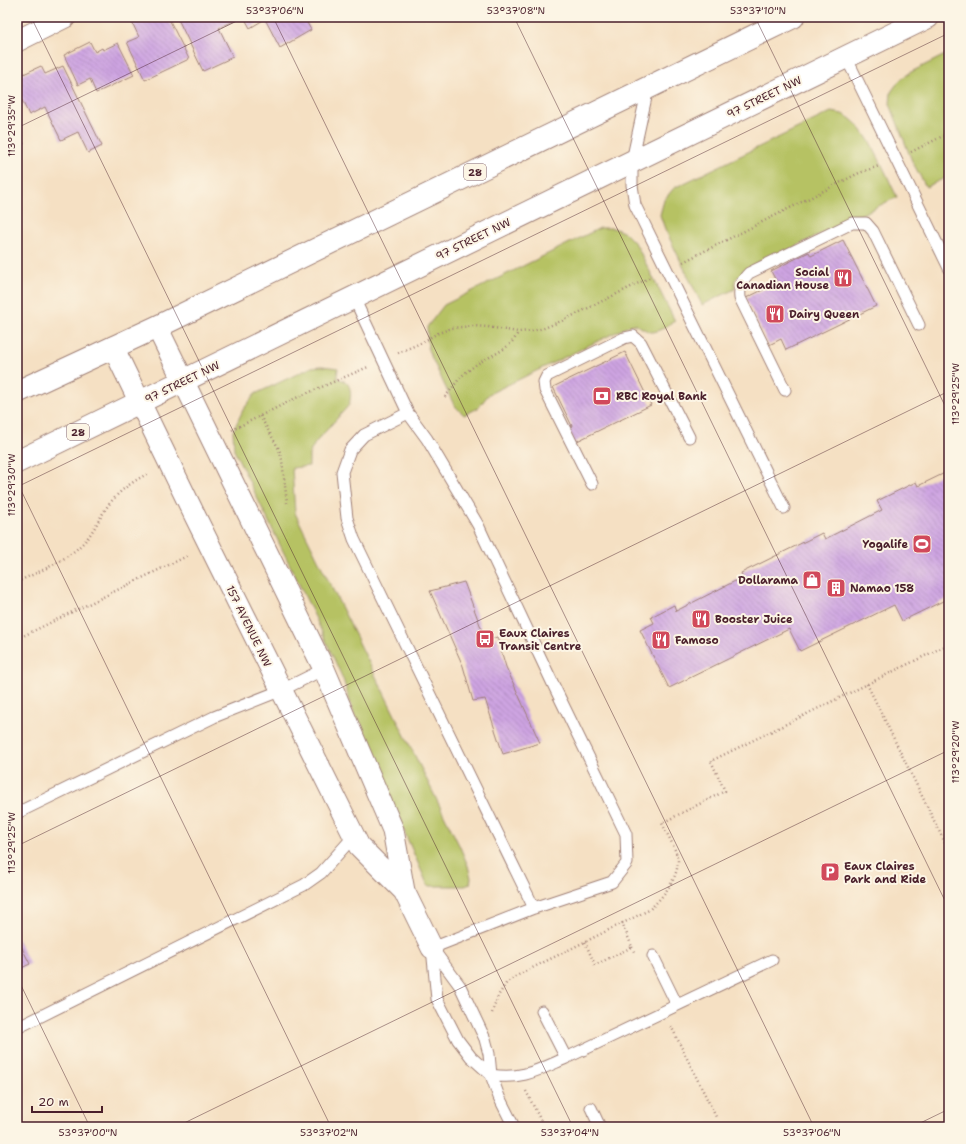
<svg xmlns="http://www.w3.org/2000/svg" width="966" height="1144" font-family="'Shantell Sans',sans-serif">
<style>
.grass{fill:#b6c264;stroke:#807048}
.building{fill:url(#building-back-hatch)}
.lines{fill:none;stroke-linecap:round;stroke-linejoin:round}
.service-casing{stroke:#a08077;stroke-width:13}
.minor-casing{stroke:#a08077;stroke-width:23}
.primary-casing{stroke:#a08077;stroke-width:24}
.path{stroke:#a08077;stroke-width:2.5;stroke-dasharray:1 3;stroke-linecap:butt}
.service{stroke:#fff;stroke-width:11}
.minor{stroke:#fff;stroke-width:21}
.primary{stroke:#fff;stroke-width:22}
.ticks{fill:none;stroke:#4a1f2b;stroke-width:1;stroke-opacity:0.45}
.labels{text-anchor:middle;stroke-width:4;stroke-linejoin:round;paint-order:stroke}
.shield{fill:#fcf5e5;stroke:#7f5f63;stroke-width:1}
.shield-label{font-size:10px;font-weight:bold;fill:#4a1f2b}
.street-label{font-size:11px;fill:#4a1f2b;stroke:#fcf5e5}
.poi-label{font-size:11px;font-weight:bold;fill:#4a1f2b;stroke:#fcf5e5;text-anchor:start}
.neatline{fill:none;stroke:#4a1f2b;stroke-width:1.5}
.ticks-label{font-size:10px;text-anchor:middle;fill:#4a1f2b}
</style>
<defs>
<pattern id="building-back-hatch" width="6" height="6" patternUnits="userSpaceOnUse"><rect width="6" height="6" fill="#cea4e2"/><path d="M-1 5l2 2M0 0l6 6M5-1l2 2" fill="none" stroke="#a985b7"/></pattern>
</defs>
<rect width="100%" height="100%" fill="#fcf5e5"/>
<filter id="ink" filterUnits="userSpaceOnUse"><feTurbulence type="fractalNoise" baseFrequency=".025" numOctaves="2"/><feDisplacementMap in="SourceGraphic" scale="8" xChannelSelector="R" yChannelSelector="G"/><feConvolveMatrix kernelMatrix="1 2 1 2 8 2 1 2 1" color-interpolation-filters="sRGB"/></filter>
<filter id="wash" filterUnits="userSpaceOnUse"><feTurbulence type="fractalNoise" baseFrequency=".012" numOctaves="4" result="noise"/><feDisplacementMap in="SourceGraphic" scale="16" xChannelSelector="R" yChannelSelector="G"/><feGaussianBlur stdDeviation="0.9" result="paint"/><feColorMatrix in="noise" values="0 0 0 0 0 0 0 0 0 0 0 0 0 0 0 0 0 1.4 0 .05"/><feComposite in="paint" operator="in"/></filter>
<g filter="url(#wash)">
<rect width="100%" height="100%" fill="#f5e0c3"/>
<path class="grass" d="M949,53v123l-23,11 -14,-26 -22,-57 1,-12 8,-11 12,-9z
M831,112c5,1 11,1 15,4 22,11 40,59 51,81l-154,75 -8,8v9l-33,16 -37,-76 -5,-14 4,-15 10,-12z
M600,228h14l11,5 11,11 39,77c-6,3 -17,12 -24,11 -6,-1 -12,-7 -18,-8l-144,70 -11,14 -14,7 -10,-10 -26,-55 -1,-23 17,-22z
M322,366l16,2 -1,10c2,1 7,2 9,4 6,5 5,16 3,23l-34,38 -6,11v12l-17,2 3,45 165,334 8,19 3,12 -1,6 -5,2h-37l-71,-162 -14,-45 -27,-60 -82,-169 -1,-19 10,-21 12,-16 57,-27z"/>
<g id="blocks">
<path class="building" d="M137,17h31l21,42 -44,21 -18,-38 12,-5 -8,-17z
M177,17h58l1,3 -17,8 14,29 -30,14z
M244,17h60l7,13 -31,18 -15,-29 -15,9z
M90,42l5,10 7,-4 1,2 15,-7 16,32 -38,18 -6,-14 -12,6 -14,-30z
M41,66l4,8 18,-8 39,80 -14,7 -10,-21 -17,8 -16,-33 -16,8 -12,-25v-13z
M17,131l7,13 -7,3z
M843,240l33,66 -90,44 -5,-11 -12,6 -23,-47 31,-15 -6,-12 38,-19 2,4z
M625,352l26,53 -82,40 -7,-14 10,-5 -19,-39z
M949,471v127l-47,23 -8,-16 -94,46 -11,-22 -120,59 -29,-58 14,-7 -3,-6 23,-12 2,6 67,-34 -2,-4 81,-40 3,6 57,-29 -5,-9 39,-19 2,4z
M464,582l22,59 11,-4 9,30 34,76 -37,11 -18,-55 -12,2 -10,-35 -33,-75z
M17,938l13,26 -13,6z"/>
</g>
</g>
<g filter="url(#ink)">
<use href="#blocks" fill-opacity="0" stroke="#a08077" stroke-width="1"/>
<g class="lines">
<defs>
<path id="service" d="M846,57l103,211
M648,88l-16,73v24l3,20 149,303
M354,298l54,115 19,26 51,86 6,13 69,146 73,150 1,29 -15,19 -78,26 -102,40
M785,390l-45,-92c-1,-11 1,-17 9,-25l103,-50h14l7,8 46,94
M408,413l-44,22 -14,15 -8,22 5,46 7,21 180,369
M592,484l-47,-94 -1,-8 3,-6 77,-38 9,-2 8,7 48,94
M17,813l197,-96 68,-27 42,-21
M432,948l28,38 25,53 4,15 2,21 8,22 15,30
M432,948l5,51 21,41 13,17 20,18
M653,956l24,49
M542,1011l24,47
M17,1028l287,-143 17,-12 33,-37
M491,1075c31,5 47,-5 75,-17l206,-98
M591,1108l9,19"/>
<path id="minor" d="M17,41l48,-24
M157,327l167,342 69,161 11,61 28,57
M113,347l83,171 163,328 45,45"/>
<path id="primary" d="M17,392l140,-65 636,-310
M17,462l911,-445"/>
</defs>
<use href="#service" class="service-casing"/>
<use href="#minor" class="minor-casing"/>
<use href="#primary" class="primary-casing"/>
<path class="path" d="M911,152l38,-19
M683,262l176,-89 20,-7
M398,353l25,-11 13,-8 16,-6 20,-2 16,1 30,5 14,-1 12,-3 20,-8 87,-43
M445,397c7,-8 12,-17 20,-24 4,-3 8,-6 12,-9 14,-9 35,-15 41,-32
M260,416l19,33 3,11 5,43
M232,430l64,-32 72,-31
M17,582c23,-11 50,-21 68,-41 8,-9 13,-20 20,-31 12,-18 25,-27 44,-37
M17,639l172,-84
M867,684l82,167
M585,942l10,23 37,-18 -10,-25
M632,947l3,7
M492,1013l6,-17 9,-14 13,-8 129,-64c14,-13 29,-31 29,-50 0,-7 -13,-30 -16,-37l63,-32 -14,-30 238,-117
M671,1026l45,91
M526,1091l18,36"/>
<use href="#service" class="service"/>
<use href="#minor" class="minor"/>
<use href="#primary" class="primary"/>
</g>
</g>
<path class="ticks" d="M31,17l542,1110M273,17l541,1110M514,17l435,892M755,17l194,397M17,128l228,-111M17,482l314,645M17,487l932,-454M17,846l932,-455M17,977l73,150M176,1127l773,-377M912,1127l37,-18"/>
<defs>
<symbol id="restaurant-square" viewBox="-11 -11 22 22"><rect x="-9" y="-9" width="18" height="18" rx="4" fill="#d1495b" stroke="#fcf5e5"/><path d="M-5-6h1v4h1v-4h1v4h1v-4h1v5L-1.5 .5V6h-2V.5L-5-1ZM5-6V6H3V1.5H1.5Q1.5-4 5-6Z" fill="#fff"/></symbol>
<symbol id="bank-square" viewBox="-11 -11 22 22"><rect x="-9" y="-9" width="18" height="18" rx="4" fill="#d1495b" stroke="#fcf5e5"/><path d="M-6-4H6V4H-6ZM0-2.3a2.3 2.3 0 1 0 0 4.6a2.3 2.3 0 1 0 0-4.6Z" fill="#fff"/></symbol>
<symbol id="stadium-square" viewBox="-11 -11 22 22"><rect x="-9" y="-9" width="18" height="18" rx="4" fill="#d1495b" stroke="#fcf5e5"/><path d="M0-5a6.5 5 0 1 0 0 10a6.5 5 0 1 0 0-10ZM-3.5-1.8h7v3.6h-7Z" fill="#fff"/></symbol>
<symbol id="shop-square" viewBox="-11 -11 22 22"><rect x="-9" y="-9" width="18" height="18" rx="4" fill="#d1495b" stroke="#fcf5e5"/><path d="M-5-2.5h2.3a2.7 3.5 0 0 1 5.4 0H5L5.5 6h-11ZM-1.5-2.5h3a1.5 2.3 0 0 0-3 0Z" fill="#fff"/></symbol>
<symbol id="building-square" viewBox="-11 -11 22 22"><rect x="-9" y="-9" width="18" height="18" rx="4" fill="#d1495b" stroke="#fcf5e5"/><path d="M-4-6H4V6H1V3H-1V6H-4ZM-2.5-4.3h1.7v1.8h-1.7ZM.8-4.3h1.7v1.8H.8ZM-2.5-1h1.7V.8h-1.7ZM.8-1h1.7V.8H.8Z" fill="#fff"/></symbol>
<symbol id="bus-square" viewBox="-11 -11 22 22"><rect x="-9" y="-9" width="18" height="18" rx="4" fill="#d1495b" stroke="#fcf5e5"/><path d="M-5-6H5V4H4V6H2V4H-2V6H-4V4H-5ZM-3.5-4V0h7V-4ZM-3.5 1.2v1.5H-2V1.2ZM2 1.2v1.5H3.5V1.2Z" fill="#fff"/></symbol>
<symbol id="parking-square" viewBox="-11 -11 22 22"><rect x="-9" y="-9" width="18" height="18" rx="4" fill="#d1495b" stroke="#fcf5e5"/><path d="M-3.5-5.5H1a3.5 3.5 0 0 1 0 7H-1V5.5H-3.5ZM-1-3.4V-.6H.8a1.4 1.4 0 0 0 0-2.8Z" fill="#fff"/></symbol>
</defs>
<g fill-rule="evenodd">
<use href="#restaurant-square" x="832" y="267" width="22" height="22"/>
<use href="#restaurant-square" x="764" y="303" width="22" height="22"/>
<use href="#bank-square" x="591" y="385" width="22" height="22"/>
<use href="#stadium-square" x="911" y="533" width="22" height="22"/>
<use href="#shop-square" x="801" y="569" width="22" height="22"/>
<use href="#building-square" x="825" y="577" width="22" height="22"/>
<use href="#restaurant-square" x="690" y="608" width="22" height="22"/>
<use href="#bus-square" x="474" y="628" width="22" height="22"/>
<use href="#restaurant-square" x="650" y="629" width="22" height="22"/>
<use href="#parking-square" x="819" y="861" width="22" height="22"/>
</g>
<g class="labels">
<g class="shield">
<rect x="464" y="164" width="22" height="16" rx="3"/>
<rect x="67" y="424" width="22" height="16" rx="3"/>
</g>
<g class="shield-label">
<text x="475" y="176">28</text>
<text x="78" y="436">28</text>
</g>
<g class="street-label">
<text transform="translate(764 97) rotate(-26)" y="4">97 STREET NW</text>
<text transform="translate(473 239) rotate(-26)" y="4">97 STREET NW</text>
<text transform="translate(182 382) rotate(-26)" y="4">97 STREET NW</text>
<text transform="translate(249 626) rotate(64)" y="4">157 AVENUE NW</text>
</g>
<g class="poi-label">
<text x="829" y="276" text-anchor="end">Social<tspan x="829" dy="13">Canadian House</tspan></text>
<text x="789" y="318">Dairy Queen</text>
<text x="616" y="400">RBC Royal Bank</text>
<text x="908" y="548" text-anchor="end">Yogalife</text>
<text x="798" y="584" text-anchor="end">Dollarama</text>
<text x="850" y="592">Namao 158</text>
<text x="715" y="623">Booster Juice</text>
<text x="499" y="637">Eaux Claires<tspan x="499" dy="13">Transit Centre</tspan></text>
<text x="675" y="644">Famoso</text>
<text x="844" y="870">Eaux Claires<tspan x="844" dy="13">Park and Ride</tspan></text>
</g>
</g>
<rect width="966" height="1144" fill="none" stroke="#fcf5e5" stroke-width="44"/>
<path d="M32 1106v6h70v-6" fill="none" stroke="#4a1f2b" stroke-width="2"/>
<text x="38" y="1106" font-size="12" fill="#4a1f2b" stroke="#fcf5e5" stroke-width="3" paint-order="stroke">20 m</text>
<rect x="22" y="22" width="922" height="1100" class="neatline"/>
<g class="ticks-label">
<text x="275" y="14">53°37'06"N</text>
<text x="516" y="14">53°37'08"N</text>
<text x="758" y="14">53°37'10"N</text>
<text transform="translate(11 126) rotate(-90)" y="4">113°29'35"W</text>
<text transform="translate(955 394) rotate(-90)" y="4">113°29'25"W</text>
<text transform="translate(11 485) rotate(-90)" y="4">113°29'30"W</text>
<text transform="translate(955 752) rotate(-90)" y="4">113°29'20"W</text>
<text transform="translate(11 843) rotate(-90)" y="4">113°29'25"W</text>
<text x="88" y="1136">53°37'00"N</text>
<text x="329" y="1136">53°37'02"N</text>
<text x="570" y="1136">53°37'04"N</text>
<text x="812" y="1136">53°37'06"N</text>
</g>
</svg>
